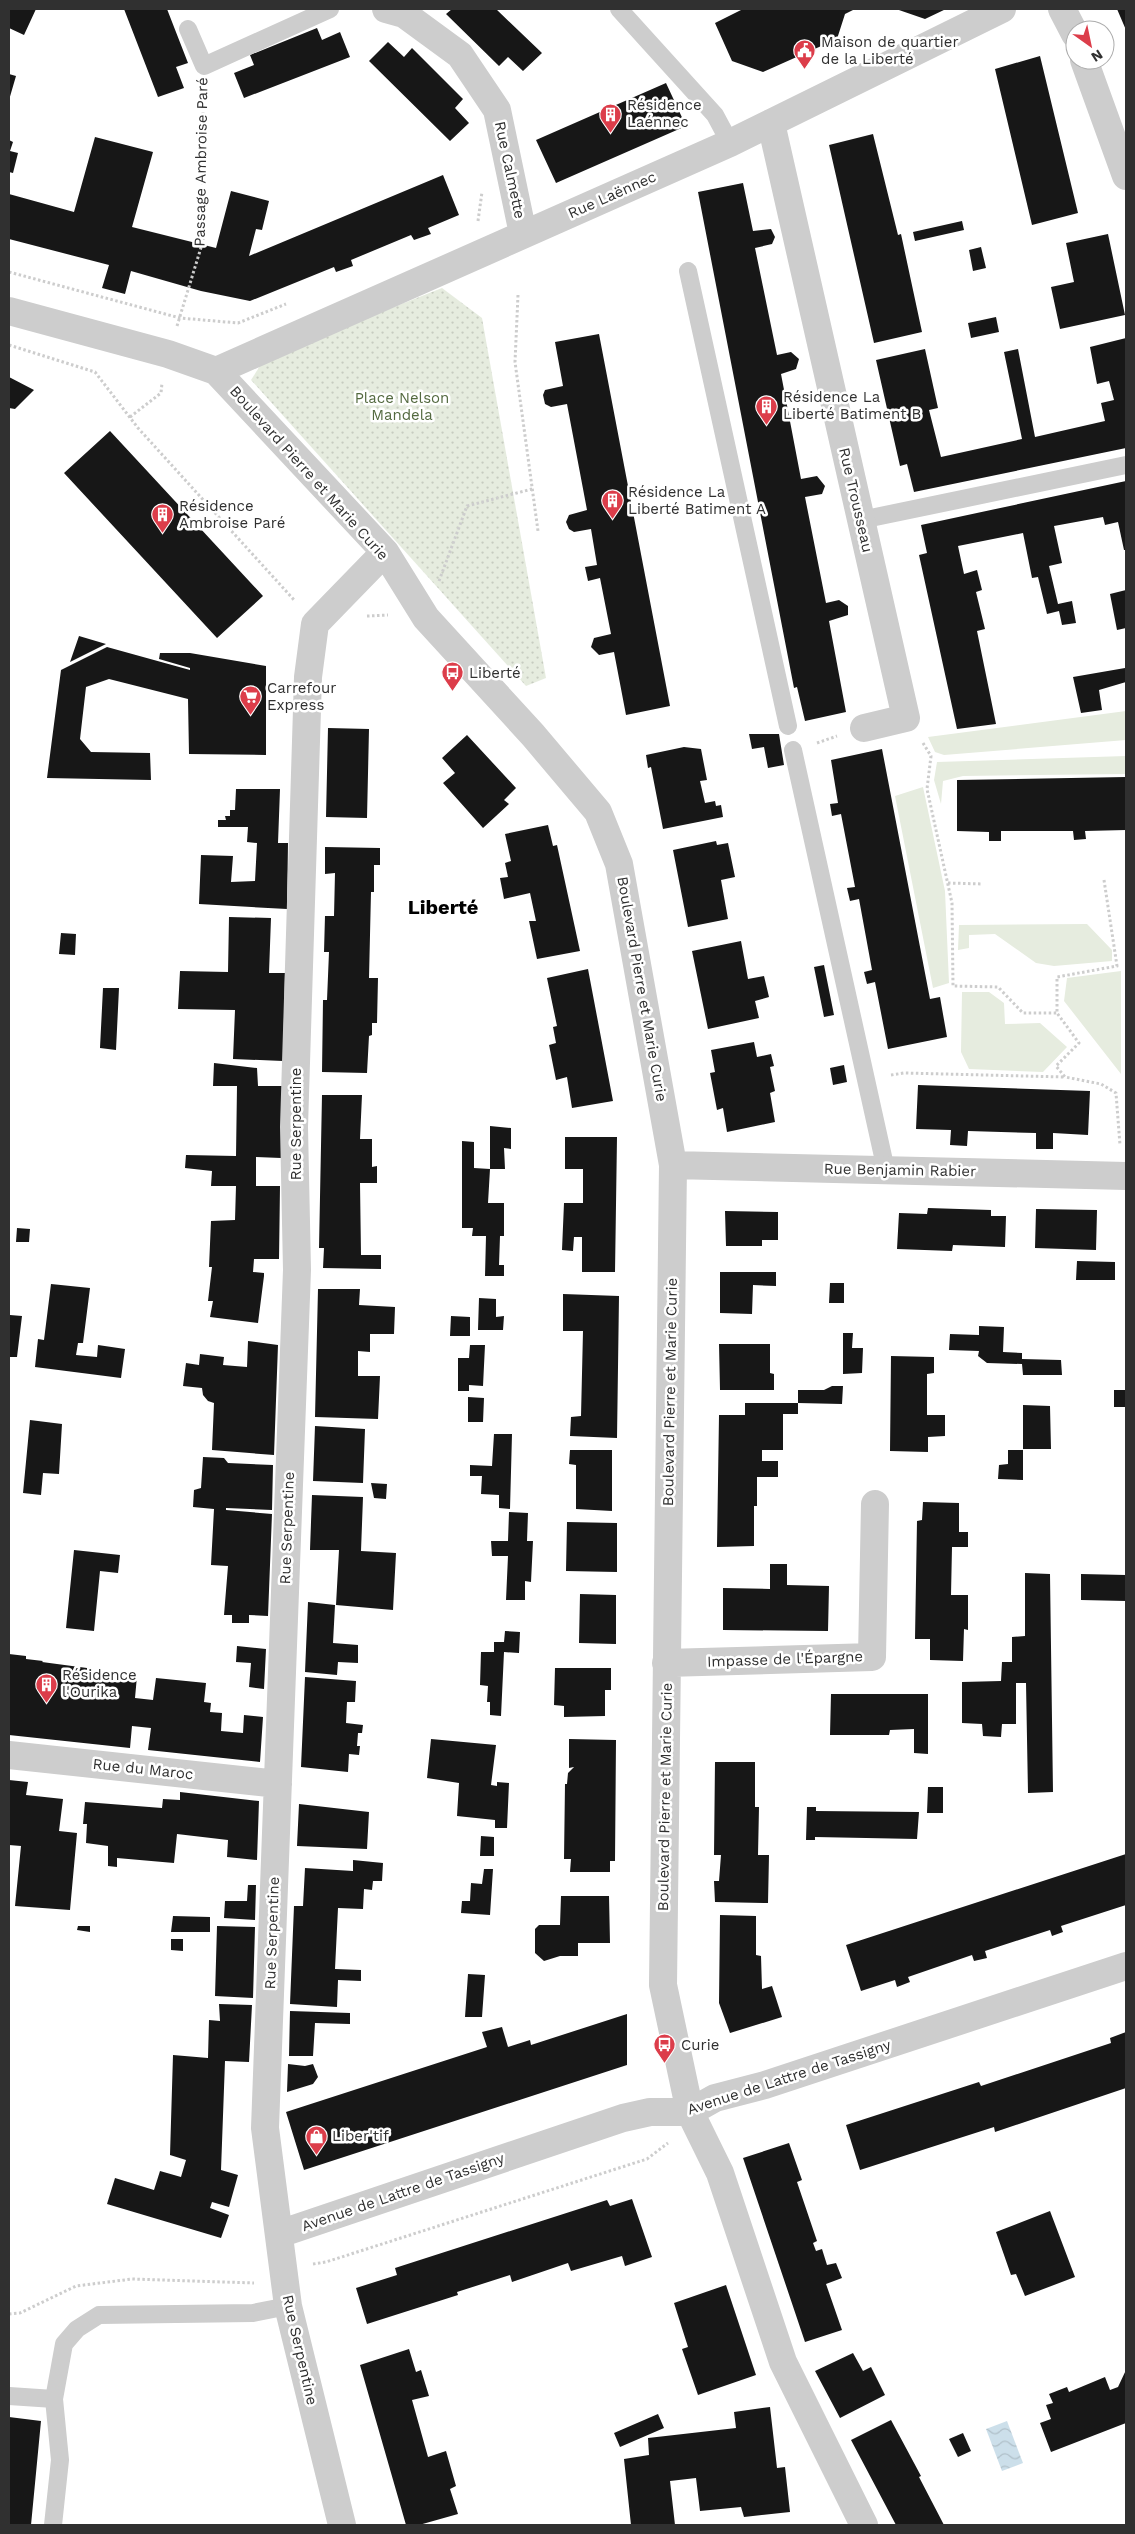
<svg xmlns="http://www.w3.org/2000/svg" width="1135" height="2534" font-family="'Work Sans',sans-serif">
<style>
.green{fill:#e6ecdf}
.park{fill:url(#park-dots)}
.water{fill:url(#water-waves)}
.building{fill:#171717}
.lines{fill:none;stroke-linecap:round;stroke-linejoin:round}
.path{stroke:#cdcdcd;stroke-width:3;stroke-dasharray:2.5 2.5;stroke-linecap:butt}
.service{stroke:#cdcdcd;stroke-width:18}
.minor{stroke:#cdcdcd;stroke-width:28}
.labels{text-anchor:middle;stroke-width:5;stroke-linejoin:round;paint-order:stroke}
.poi-label{font-size:15px;fill:#303030;stroke:#fff;text-anchor:start}
.street-label{font-size:15px;fill:#303030;stroke:#fff}
.park-label{font-size:15px;fill:#53693f;stroke:#fff}
.district-label{font-size:20px;font-weight:bold;fill:#000;stroke:#fff}
</style>
<defs>
<pattern id="park-dots" width="8" height="8" patternUnits="userSpaceOnUse" patternTransform="scale(1.25)"><rect width="8" height="8" fill="#e6ecdf"/><path d="M2 2h.1M6 6h.1" fill="none" stroke="#c6cbc0" stroke-width="1.8" stroke-linecap="round"/></pattern>
<pattern id="water-waves" width="16" height="10" patternUnits="userSpaceOnUse" patternTransform="scale(1.25)"><rect width="16" height="10" fill="#ccdfea"/><path d="M0 5q4-4 8 0t8 0" fill="none" stroke="#b0c0c9"/></pattern>
</defs>
<rect width="100%" height="100%" fill="#fff"/>
<path class="green" d="M1126,711v29l-182,15 -9,-3 -7,-15z
M1126,756v18l-163,2 -20,5 -2,23 -7,-24 3,-18z
M923,787l22,104 4,92 -16,5 -38,-192z
M1087,924l25,26v11l-58,5 -18,-3 -41,-29 -26,1v13l-11,2 1,-25z
M1121,971v103l-57,-73 3,-23z
M962,992h27l15,11 1,21 35,-1 27,24 -24,25 -74,-3 -8,-17z"/>
<path class="park" d="M442,288l40,30 64,360 -20,8 -275,-306 14,-22z"/>
<path class="water" d="M1007,2421l16,42 -21,8 -16,-42z"/>
<path class="building" d="M9,9h27l-12,26 -15,-7z
M124,9h43l21,54 -12,4 8,21 -26,9z
M452,9h44l46,44 -19,18 -15,-14 -9,9 -53,-52z
M743,9h112l-10,5 -8,25 -74,33 -31,-11 -17,-38z
M896,9h50l-21,10z
M1117,9h9v21z
M317,28l5,12 18,-8 10,25 -106,41 -10,-25 20,-8 -4,-10z
M388,42l16,15 8,-9 51,51 -8,9 14,15 -19,18 -81,-80z
M1040,56l38,157 -46,12 -37,-156z
M9,74l7,2 -7,24z
M666,83l20,43 -130,57 -20,-43z
M873,134l25,101 3,-1 21,98 -48,11 -45,-198z
M95,137l58,15 -21,75 84,21 15,-57 38,10 -7,29 -6,-1 -7,27 194,-81 16,40 -31,13 3,6 -17,6 -3,-5 -60,25 2,6 -17,6 -2,-5 -84,34 -49,-10 -70,-20 -6,23 -23,-6 7,-23 -100,-26v-45l65,18z
M9,140l4,2 -3,9 8,2 -5,20 -4,-1z
M743,183l10,48 18,-2 4,8 -3,7 -17,4 22,107 14,-3 8,7 -3,10 -15,5 20,105 16,-3 8,10 -3,8 -17,3 21,106 13,-3 9,6v9l-19,6 17,91 -41,9 -8,-34 -3,1 -96,-496z
M962,221l2,9 -49,11 -2,-9z
M1108,234l17,81 -65,14 -9,-42 23,-5 -8,-39z
M981,247l5,21 -13,3 -4,-21z
M996,317l3,15 -28,6 -3,-15z
M599,334l71,372 -44,9 -12,-63 -15,3 -8,-8 3,-9 17,-4 -11,-56 -12,3 -3,-14 12,-2 -6,-36 -17,3 -5,-3 -3,-7 3,-7 18,-5 -20,-106 -16,3 -6,-3 -2,-9 2,-5 18,-4 -8,-44z
M1126,338v110l-212,44 -7,-28 -7,2 -24,-106 49,-11 13,59 -9,2 12,47 81,-18 -18,-87 14,-3 17,88 70,-16 -4,-18 13,-3 -5,-19 -12,3 -7,-37z
M9,377l25,13 -19,19 -6,-1z
M110,431l153,165 -46,42 -153,-165z
M1126,481v69h-2l-6,-28 -13,3 -2,-8 -49,9 8,37 -13,3 9,38 14,-3 4,22 -14,2 -3,-14 -12,3 -9,-37 -6,1 -9,-45 -65,13 6,28 13,-4 5,20 -6,2 9,37 -8,2 19,93 -39,5 -38,-174 8,-2 -6,-28z
M1126,590v38l-9,2 -7,-36z
M79,636l27,8 -36,18z
M107,647l83,23v-2l-31,-9 1,-6h30l76,13v89l-77,-1 -1,-55 -79,-20 -23,8 -6,52 11,13 59,1 1,27 -104,-2 14,-108z
M1125,668l1,14 -27,8 3,20 -21,3 -8,-36z
M328,728l41,1 -2,89 -41,-1z
M749,734h30l5,31 -16,3 -4,-21 -12,2z
M467,735l49,53 -12,12 5,4 -26,24 -40,-45 12,-10 -13,-15z
M684,747l17,2 6,31 -7,1 5,22 10,-2 1,5 5,-1 2,12 -60,12 -12,-62 -3,1 -2,-13z
M882,749l48,250 10,-2 7,40 -59,12 -13,-67 -8,2 -3,-12 8,-2 -13,-71 -9,2 -3,-13 8,-1 -14,-73 -9,2 -2,-12 8,-1 -7,-43z
M1126,777v53l-41,1 1,8 -12,1 -1,-9h-72v10h-12v-9l-32,-1v-51z
M236,789h44l-2,54h10l-1,66 -88,-5 2,-49 32,1 -2,26 24,-1 2,-38 -10,-1 1,-15h-30v-7h8l-1,-4h5v-6h5z
M548,825l5,21 4,-1 23,106 -43,8 -8,-38h7l-6,-28 -26,6 -4,-21 8,-1 -3,-14 6,-2 -6,-27z
M716,841l1,4 11,-2 7,34 -14,3 7,39 -40,8 -15,-77z
M325,847l55,1v17h-6v27h-3l-2,86h9l-1,45h-5v12l-3,1 -2,37 -45,-1 1,-72h4l2,-48h-5l1,-36h9l1,-43 -10,1z
M229,917l42,1 -2,55h16l-2,88 -50,-2 2,-49 -57,-1 2,-38 48,1z
M61,933l15,1 -1,21 -16,-1z
M741,941l7,38 16,-3 5,21 -14,4 4,17 -51,11 -16,-78z
M824,965l10,50 -10,2 -10,-50z
M588,969l25,132 -41,7 -5,-31 -11,3 -7,-35 7,-2 -3,-16 4,-1 -10,-48z
M103,988h16l-3,62 -16,-2z
M754,1042l3,15 14,-3 3,12 -4,1 5,24 -5,2 5,29 -48,10 -4,-24 -6,2 -7,-37 5,-1 -4,-22z
M214,1063l43,5 1,18h24l-1,72 -25,-1v29h24l-1,73h-25l-1,13 11,1v3l-6,47 -48,-6 3,-16h-5l4,-34h-3l2,-46 24,-1 1,-34h-25l1,-15 -27,-3 1,-13 50,1 1,-70h-24z
M844,1065l3,17 -14,3 -3,-17z
M918,1085l172,6 -2,44 -35,-2v16h-17v-16l-68,-2 -1,15 -17,-1 1,-15 -35,-1z
M322,1095h40l-2,44h12v28l5,-1v17h-17l1,72h20v14l-58,-1 1,-20h-5z
M490,1126l21,2v21l-7,-1 1,21h-15z
M565,1137h52l-2,135h-33v-35h-8l-1,14 -11,-1 2,-47h19v-34h-18z
M462,1141l12,1v26l16,1 -2,34h16v33h-4l-1,29h5v11h-19l1,-40h-14l1,-8h-11z
M928,1208l63,2v6h15l-1,31 -52,-2 -1,6 -55,-2 2,-36 28,1z
M1036,1209l61,1 -1,40 -61,-2z
M725,1211l53,1v28h-16v6h-36z
M17,1228l13,1 -1,13h-13z
M1077,1261l38,1v18h-39z
M720,1272h56v14l-23,-1 -1,29 -32,-1z
M830,1283h14v20h-15z
M51,1284l39,4 -7,55h-5l-2,12 21,2 1,-12 27,4 -4,29 -86,-11 3,-28 6,1z
M318,1289h42l-1,16 36,2 -1,27h-24v18l-12,-1v25h22l-2,43 -63,-2z
M563,1294l56,2 -2,142 -47,-2 1,-19 10,-1 2,-85h-20z
M479,1298l17,1v18l8,-1 -1,14h-25z
M10,1315l12,1 -5,41h-8z
M451,1316l19,1v19h-20z
M979,1326l25,1 -1,25 19,1v6l39,1 1,15h-39l-1,-11 -35,-1 -9,-7 1,-5 -30,-1 1,-16 29,1z
M843,1333h10l-1,15h11l-1,25 -19,1z
M248,1341l30,4 -4,110 -62,-5 2,-47 -6,-2 -5,-6 -1,-7 -19,-2 3,-23 13,2 1,-11 24,3 -1,8 24,2z
M719,1344h51v29l4,1v16h-54z
M470,1345h15l-2,41 -14,-1v6h-11v-33h11z
M891,1356l43,1v16l-7,1v41h18v21l-17,1v15l-38,-1z
M832,1386h11l-1,18 -44,-1v-13h26z
M1114,1390h12v17h-12z
M468,1397l16,1 -1,24h-15z
M745,1403h53v11h-15v36h-21v11h16v16h-21v29h-3v40l-37,1 2,-132h26z
M1023,1405l27,1 1,43h-28z
M30,1420l32,4 -3,50 -16,-1 -2,22 -18,-2z
M315,1426l50,3 -2,54 -50,-2z
M494,1434h18l-2,75 -11,-1v-13l-18,-1 1,-18h-12v-11l22,1z
M570,1450h42v61l-36,-2v-44l-7,-1z
M1008,1450h15v30l-25,-1 1,-14 9,-1z
M203,1457l21,1 4,5 45,2 -1,45 -46,-2v2l46,4 -4,102 -19,-1v8h-17v-8h-8l4,-49 -17,-1 3,-56 -21,-2 1,-17 7,-2z
M371,1483l16,1 -1,15 -12,-1z
M312,1495l51,2 -2,54 35,2 -3,57 -57,-5 3,-55h-29z
M923,1502l36,1v29h9v15h-16l-1,48h17v35l-4,-1 -1,32 -33,-1v-21h-15l2,-118 5,-1z
M509,1512l19,1 -1,28h6l-2,41 -6,-1v19h-19l2,-44h-16l-1,-15h17z
M567,1522l50,1v49l-51,-1z
M74,1550l46,5 -2,18 -18,-2 -6,60 -28,-3z
M770,1564h17v21l42,1 -1,45 -105,-1v-42l47,1z
M1025,1573l25,1 3,218 -25,1 -2,-110h-10v41h-14l-1,13 -18,-1 -1,-12 -20,-1v-41l39,-1 1,-19h10v-25l13,-1z
M1081,1574l45,1v26l-45,-1z
M580,1594l36,1v49l-37,-1z
M308,1602l27,3 -2,38 25,2v18l-20,-1 -1,13 -32,-3z
M505,1631l15,1 -1,21 -15,-1 -3,64 -11,-1v-13h-3l1,-16 -8,-1 1,-33h13v-10h10z
M237,1646l29,3 -2,40 -15,-2 2,-24 -15,-1z
M9,1654l17,2v3l17,2 -1,1 45,6v3l50,5 -2,22 18,2 3,-22 50,5 -2,19 7,1 -1,9 12,1 -1,18 22,2 1,-18 19,2 -3,45 -112,-12 3,-22 -19,-2 -2,22 -121,-13z
M555,1668h56v22h-6v26l-41,1v-11l-10,-1z
M305,1677l51,4 -1,21h-8l-1,21 17,2 -1,8h-4l-1,13h3l-1,9 -10,-1 -1,18 -47,-5z
M831,1694h97v60l-14,-1v-24l-24,1 -1,5h-59z
M431,1739l65,6 -5,40 6,1v-4l12,1 -2,45h-12v-8l-38,-4 2,-33 -32,-5z
M569,1739l47,1 -1,121h-5v11h-40l1,-13h-7l1,-75h2l1,-11 6,-6 -5,1z
M715,1762h40v45h4l-1,48h11l-1,48 -53,-1 -1,-21h5l2,-26h-7z
M9,1780l19,2 -2,13 37,4 -4,32 18,2 -7,77 -55,-4 6,-60 -12,-1z
M928,1787h15v26h-16z
M180,1792l79,9 -2,59 -30,-3 1,-17 -51,-6 -3,29 -57,-5v9l-9,-1v-20l-22,-3 1,-19h-4l2,-22 77,6 1,-9 17,1z
M299,1804l70,8 -2,37 -70,-3z
M807,1807h9v4l103,1 -2,27 -102,-2v3h-9z
M481,1836l13,1v19h-14z
M1126,1854v51l-65,21 2,6 -11,4 -2,-6 -65,21 2,7 -13,3 -2,-6 -64,22 2,5 -13,5 -2,-7 -34,11 -15,-46z
M353,1860l30,3 -1,18h-9l-1,9 -8,-1 -1,20 -25,-1 -3,61 26,1v11l-23,-1 -1,27 -47,-3 4,-98h9l2,-38 48,3z
M484,1869h9l-3,46 -29,-2 1,-12h8l1,-18 11,1z
M248,1885h8l-1,35 -31,-2 1,-17h22z
M561,1896h48l1,47h-32v13h-18l-16,5 -9,-8v-24l4,-4h21z
M720,1915l36,1v39l5,1 1,33 10,-3 10,31 -52,16 -11,-30z
M173,1916l37,1v15h-39z
M78,1926h12v6l-13,-2z
M217,1926l38,1 -2,71 -38,-2z
M171,1939h12v12l-12,-1z
M468,1974l17,1 -3,42h-17z
M219,2004l33,1 -3,57 -24,-1 -4,109 17,5 -9,32 -17,-5 -2,6 19,7 -8,23 -114,-34 8,-26 39,12 6,-19 21,6 5,-17 -16,-5 3,-100 35,3 1,-38 11,1z
M290,2011l60,2v11l-35,-1 -2,33h-24z
M627,2014v51l-323,105 -18,-58 201,-65 -5,-15 20,-5 6,20 22,-7 1,5z
M1126,2032v56l-131,44 -1,-5 -134,43 -14,-45 133,-43 2,4 130,-43 -1,-5z
M288,2064l17,2 8,-2 5,13 -5,7 -26,8z
M789,2143l13,37 -5,2 20,59 -4,2 3,8 6,-2 5,16 9,-2 6,15 -16,6 16,46 -37,12 -62,-184z
M632,2199l20,58 -27,9 -3,-10 -51,15 -3,-8 -56,19 -2,-7 -53,17 1,3 -91,29 -11,-36 41,-13 -2,-7 212,-68 3,6z
M1050,2211l25,66 -50,19 -9,-22 -5,1 -15,-43z
M726,2285l30,90 -58,20 -16,-46 6,-2 -14,-44z
M409,2349l7,23 5,-2 8,26 -17,4 16,57 18,-6 10,35 -6,3 8,25 -39,11h-13l-46,-160z
M853,2353l10,18 8,-4 14,28 -45,23 -25,-47z
M1126,2370v53l-75,29 -11,-29 11,-4 -5,-14 7,-2 -4,-9 18,-7 2,5 36,-15 5,13 8,-3z
M770,2407l7,61 8,-1 5,45 -46,5 -3,-10 -41,4 -4,-33 -26,3 5,44h-44l-7,-66 25,-4 -1,-17 88,-10 -2,-16z
M658,2414l6,14 -44,19 -6,-14z
M9,2417l32,4 -10,104h-22z
M891,2420l30,56 -2,1 25,48h-48l-45,-85z
M963,2433l8,18 -13,6 -9,-18z"/>
<g class="lines">
<path class="path" d="M478,221l4,-29
M9,272l171,46 58,5 48,-19
M518,295l-3,67 23,169
M177,326l26,-85v-150
M9,345l86,27 43,56 157,173
M130,417l31,-24 1,-10
M439,581l28,-75 65,-17
M367,616l21,-1
M817,743l20,-7
M923,743l8,13 -4,33 25,114 1,83 45,1 25,26h34
M1104,880l13,86 -60,11v36l22,30 -23,23 9,11 36,7 15,9 4,52
M948,883l35,1
M891,1075l13,-2 160,4
M313,2264l13,-2 321,-103 21,-16
M9,2314l11,-1 56,-27 56,-7 122,4"/>
<path class="service" d="M619,9l96,106 15,28
M188,29l16,37 126,-57
M688,271l100,455
M861,520l265,-55
M793,750l93,420
M9,2396l45,3
M53,2525l7,-65 -6,-61 10,-55 13,-15 22,-14 154,-2 35,-7"/>
<path class="minor" d="M386,9l18,5 56,41 37,55 26,124
M1062,9l13,25
M1084,60l42,116
M771,123l135,595 -42,10
M9,311l159,43 48,17 169,181 41,66 107,117 65,77 21,52 54,301 -10,820 27,127 30,61 63,189 81,163
M216,371l514,-228 272,-134
M673,1165l453,11
M666,1663l206,-6 3,-153
M9,1755l269,29
M279,2234l344,-116 27,-6h40l25,-14 50,-13 361,-119
M342,2525l-54,-219 -23,-178 32,-858 -3,-143 14,-450 7,-53 70,-72"/>
</g>
<defs>
<symbol id="civic-pin" viewBox="-11 -11 22 30"><path d="M0 17L-7.5 6A9.5 9.5 0 1 1 7.5 6Z" fill="#dc3d4a" stroke="#fff"/><path d="M-.6-6.5H3V-4.5H.6V-3L4-1V1h2V6H-6V1h2V-1L-.6-3ZM-1.2 2.5V6h2.4V2.5Z" fill="#fff"/></symbol>
<symbol id="building-pin" viewBox="-11 -11 22 30"><path d="M0 17L-7.5 6A9.5 9.5 0 1 1 7.5 6Z" fill="#dc3d4a" stroke="#fff"/><path d="M-4-6H4V6H1V3H-1V6H-4ZM-2.5-4.3h1.7v1.8h-1.7ZM.8-4.3h1.7v1.8H.8ZM-2.5-1h1.7V.8h-1.7ZM.8-1h1.7V.8H.8Z" fill="#fff"/></symbol>
<symbol id="bus-pin" viewBox="-11 -11 22 30"><path d="M0 17L-7.5 6A9.5 9.5 0 1 1 7.5 6Z" fill="#dc3d4a" stroke="#fff"/><path d="M-5-6H5V4H4V6H2V4H-2V6H-4V4H-5ZM-3.5-4V0h7V-4ZM-3.5 1.2v1.5H-2V1.2ZM2 1.2v1.5H3.5V1.2Z" fill="#fff"/></symbol>
<symbol id="supermarket-pin" viewBox="-11 -11 22 30"><path d="M0 17L-7.5 6A9.5 9.5 0 1 1 7.5 6Z" fill="#dc3d4a" stroke="#fff"/><path d="M-6-5.5h2.5l.6 2H6L4.5 2H-2.5L-4.4-4H-6ZM-1.5 3.2a1.3 1.3 0 1 0 .1 0ZM3 3.2a1.3 1.3 0 1 0 .1 0Z" fill="#fff"/></symbol>
<symbol id="shop-pin" viewBox="-11 -11 22 30"><path d="M0 17L-7.5 6A9.5 9.5 0 1 1 7.5 6Z" fill="#dc3d4a" stroke="#fff"/><path d="M-5-2.5h2.3a2.7 3.5 0 0 1 5.4 0H5L5.5 6h-11ZM-1.5-2.5h3a1.5 2.3 0 0 0-3 0Z" fill="#fff"/></symbol>
</defs>
<g fill-rule="evenodd">
<use href="#civic-pin" x="792" y="38" width="25" height="34"/>
<use href="#building-pin" x="598" y="102" width="25" height="34"/>
<use href="#building-pin" x="754" y="394" width="25" height="34"/>
<use href="#building-pin" x="600" y="488" width="25" height="34"/>
<use href="#building-pin" x="150" y="502" width="25" height="34"/>
<use href="#bus-pin" x="440" y="660" width="25" height="34"/>
<use href="#supermarket-pin" x="238" y="684" width="25" height="34"/>
<use href="#building-pin" x="34" y="1672" width="25" height="34"/>
<use href="#bus-pin" x="652" y="2032" width="25" height="34"/>
<use href="#shop-pin" x="304" y="2124" width="25" height="34"/>
</g>
<g class="labels">
<g class="poi-label">
<text x="821" y="47">Maison de quartier<tspan x="821" dy="17">de la Liberté</tspan></text>
<text x="627" y="110">Résidence<tspan x="627" dy="17">Laénnec</tspan></text>
<text x="783" y="402">Résidence La<tspan x="783" dy="17">Liberté Batiment B</tspan></text>
<text x="628" y="497">Résidence La<tspan x="628" dy="17">Liberté Batiment A</tspan></text>
<text x="179" y="511">Résidence<tspan x="179" dy="17">Ambroise Paré</tspan></text>
<text x="469" y="678">Liberté</text>
<text x="267" y="693">Carrefour<tspan x="267" dy="17">Express</tspan></text>
<text x="62" y="1680">Résidence<tspan x="62" dy="17">l'Ourika</tspan></text>
<text x="681" y="2050">Curie</text>
<text x="332" y="2141">Liber'tif</text>
</g>
<g class="street-label">
<text transform="translate(201 162) rotate(-89)" y="5">Passage Ambroise Paré</text>
<text transform="translate(510 170) rotate(78)" y="5">Rue Calmette</text>
<text transform="translate(612 195) rotate(-24)" y="5">Rue Laënnec</text>
<text transform="translate(309 473) rotate(48)" y="5">Boulevard Pierre et Marie Curie</text>
<text transform="translate(856 500) rotate(77)" y="5">Rue Trousseau</text>
<text transform="translate(642 989) rotate(80)" y="5">Boulevard Pierre et Marie Curie</text>
<text transform="translate(296 1124) rotate(-90)" y="5">Rue Serpentine</text>
<text transform="translate(900 1170) rotate(1)" y="5">Rue Benjamin Rabier</text>
<text transform="translate(670 1392) rotate(-89)" y="5">Boulevard Pierre et Marie Curie</text>
<text transform="translate(287 1528) rotate(-88)" y="5">Rue Serpentine</text>
<text transform="translate(785 1659) rotate(-2)" y="5">Impasse de l'Épargne</text>
<text transform="translate(143 1769) rotate(6)" y="5">Rue du Maroc</text>
<text transform="translate(665 1797) rotate(-89)" y="5">Boulevard Pierre et Marie Curie</text>
<text transform="translate(272 1933) rotate(-88)" y="5">Rue Serpentine</text>
<text transform="translate(789 2077) rotate(-18)" y="5">Avenue de Lattre de Tassigny</text>
<text transform="translate(403 2192) rotate(-19)" y="5">Avenue de Lattre de Tassigny</text>
<text transform="translate(300 2350) rotate(77)" y="5">Rue Serpentine</text>
</g>
<g class="park-label">
<text x="402" y="403">Place Nelson<tspan x="402" dy="17">Mandela</tspan></text>
</g>
<g class="district-label">
<text x="443" y="914">Liberté</text>
</g>
</g>
<rect width="1135" height="2534" fill="none" stroke="#303030" stroke-width="20"/>
<g transform="translate(1090 45) rotate(147)"><circle r="24" fill="#ffffff" stroke="#acacac"/>
<path d="M0-4L9 19L0 12L-9 19Z" fill="#dc3d4a"/>
<text y="-8" font-size="14" font-weight="bold" text-anchor="middle" fill="#303030">N</text>
</g>
</svg>
